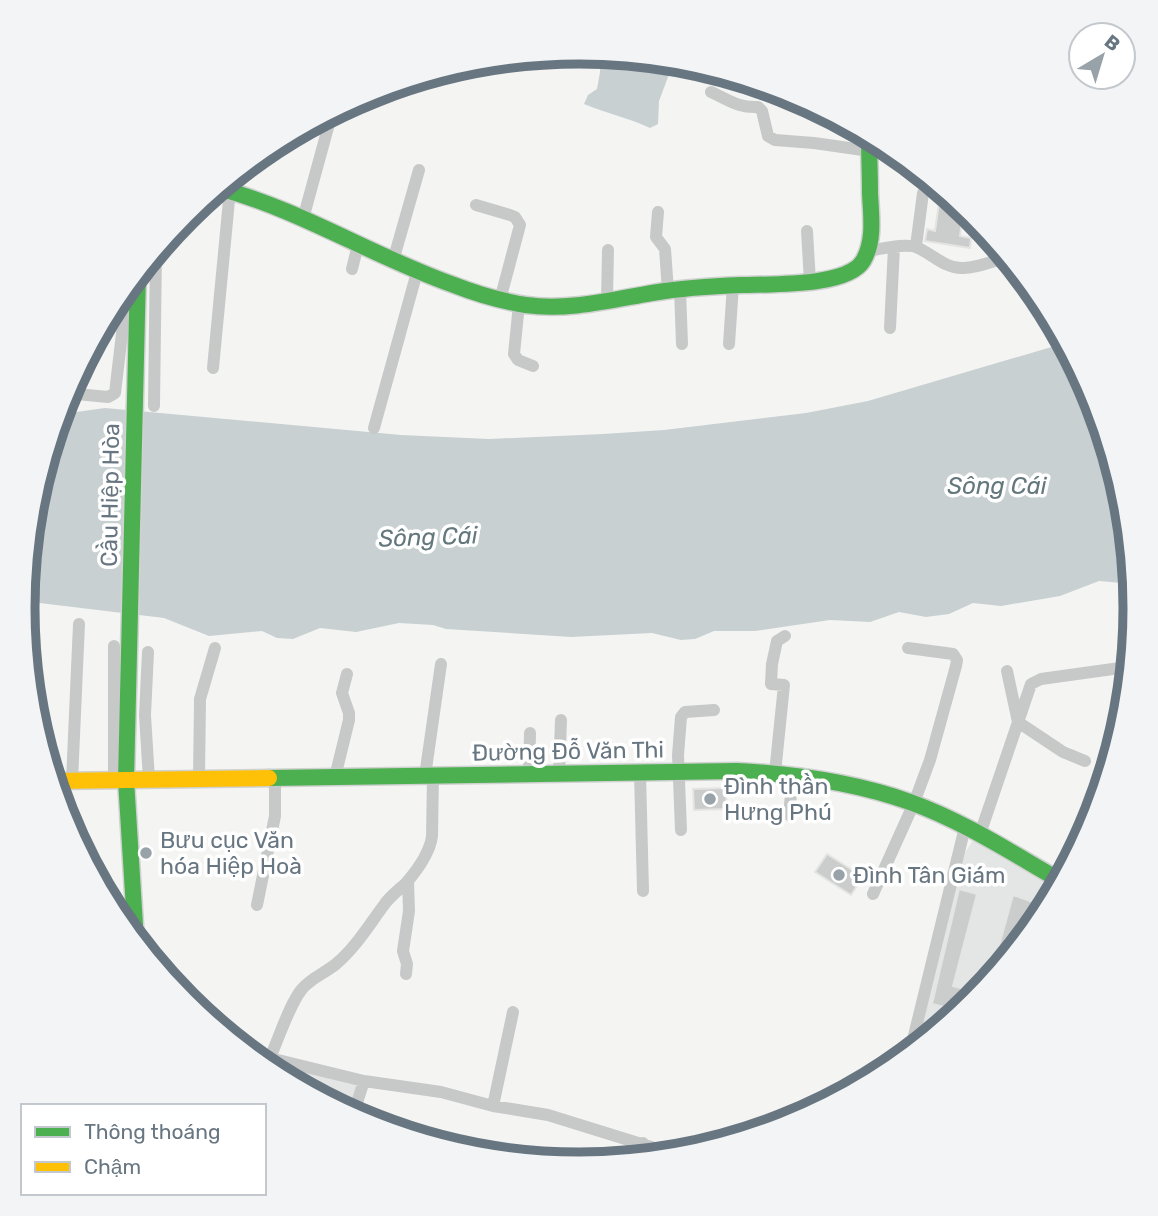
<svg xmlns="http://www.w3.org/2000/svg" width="1158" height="1216" font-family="Rubik,sans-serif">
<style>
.built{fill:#e4e6e6}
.water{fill:#c8d0d2}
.building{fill:#cbcccc;stroke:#e4e4e3;stroke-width:2}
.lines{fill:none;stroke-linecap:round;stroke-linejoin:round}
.fast-casing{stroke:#d0d1d1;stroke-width:19}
.slow-casing{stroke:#d0d1d1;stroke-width:19}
.street{stroke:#c7c9c9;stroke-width:12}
.fast{stroke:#4caf50;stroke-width:16}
.slow{stroke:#ffc107;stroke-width:16}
.poi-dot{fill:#98a2a9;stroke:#fff;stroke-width:2.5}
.labels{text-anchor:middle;stroke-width:7;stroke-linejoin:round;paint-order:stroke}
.street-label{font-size:23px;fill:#677681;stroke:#fff}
.poi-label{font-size:23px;fill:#677681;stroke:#fff;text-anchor:start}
.water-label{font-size:24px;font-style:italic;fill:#63777d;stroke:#fff}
.rim{fill:none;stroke:#677681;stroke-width:9}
</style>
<rect width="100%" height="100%" fill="#f4f4f3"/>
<path class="built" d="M976,836l84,47 -19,34 -69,85 -47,38 -8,-2 45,-181z
M256,1059l103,25 -10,29 -79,-43z"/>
<path class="water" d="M600,54l68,7 3,8 -12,32 -1,23 -8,4c-21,-10 -44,-15 -66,-24l4,-9 9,-6 3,-17z
M1065,343l28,53 32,104 8,84 -34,-3 -39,15 -59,10 -28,-3 -24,11 -23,3 -27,-5 -29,10 -40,-2 -75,11h-41l-19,8 -14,1 -29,-7 -81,4 -125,-8 -13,-4 -34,-2 -43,9 -36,-4 -27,11 -16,-1 -15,-7 -53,5 -45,-18 -141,-17 11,-102 26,-88 9,2 36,-5 296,27 88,4 114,-5 61,-4 142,-17 62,-12z"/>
<path class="building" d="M941,189l23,19 -4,28 11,2 -1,10 -45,-7 2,-12 8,2z
M726,788l1,21 -33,1 -1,-21z
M827,854l36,23 -12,18 -36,-23z
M959,889l18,5 -24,92 26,7 -7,9 -12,9 -28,-7z
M1013,895l34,12 -6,10 -51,62z
M309,1087l40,11 -4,13 -37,-20z"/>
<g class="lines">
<defs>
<path id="fast" d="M219,188c82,22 155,69 235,97 23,9 47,16 72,20 42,6 85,-5 126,-12 30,-5 60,-7 90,-8 28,-1 105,2 121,-24 12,-20 8,-45 7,-68 0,-19 -1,-39 -1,-58
M269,778l468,-7c59,3 117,11 173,31 53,19 102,51 151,79
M136,941l-10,-161 12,-507"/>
<path id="slow" d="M53,781l216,-3"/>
</defs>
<use href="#fast" class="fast-casing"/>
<use href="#slow" class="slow-casing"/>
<path class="street" d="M711,92c18,8 27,16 47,15l4,4 6,25 7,4 39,3 56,8
M476,205l34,10 5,2 5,8 -20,75
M658,212l-2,25 9,12 3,42
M303,219l26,-95 1,-11
M807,231l3,51
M916,246l7,-53
M868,251c13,-2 39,-9 50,-3 14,6 28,21 45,20 15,0 30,-7 44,-11
M393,261l26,-91
M352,269l6,-24
M680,289l2,55
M607,300l1,-50
M519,304l-5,50 4,6 15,6
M890,328l4,-81
M729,344l4,-59
M213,368l17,-178
M66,393l42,4 7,-4 8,-68 1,-35
M154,406l2,-156
M374,428l43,-156
M114,646v134
M148,652l-3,63 4,65
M1007,671l11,51 45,30 22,9
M640,773l3,118
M775,773l9,-88 -13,-1 1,-20 5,-23 8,-5
M529,774l1,-41
M559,774l2,-54
M425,776l16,-112
M335,777l14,-57v-7l-7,-20 5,-19
M199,779l1,-80 15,-51
M72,781l7,-157
M789,815l4,-41
M681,830l-3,-75 3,-38 4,-5 29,-2
M980,834l51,-150 10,-5 79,-11 9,1
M873,894l41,-91 16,-43 26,-94 1,-6 -4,-6 -45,-6
M257,905l18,-89v-38
M116,917l17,-6
M406,974l1,-10 -4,-13 6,-40 -1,-30
M910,1052l55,-225
M249,1053l115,28 77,11 52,14 55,9 129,40
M270,1058c8,-18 20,-55 32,-69 9,-11 23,-16 34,-25 20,-17 33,-39 48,-59 6,-9 15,-15 23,-23 11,-13 23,-29 25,-46l1,-60
M493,1106l20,-94
M353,1115l11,-34
M639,1158l4,-15"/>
<use href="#fast" class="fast"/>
<use href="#slow" class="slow"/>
</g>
<g class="poi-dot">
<circle cx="710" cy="799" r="7"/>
<circle cx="146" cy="853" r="7"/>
<circle cx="839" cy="875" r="7"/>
</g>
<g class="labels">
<g class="street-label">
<text transform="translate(110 495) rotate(-89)" y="8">Cầu Hiệp Hòa</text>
<text transform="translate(568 751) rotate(-1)" y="8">Đường Đỗ Văn Thi</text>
</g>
<g class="poi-label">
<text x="724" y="794">Đình thần<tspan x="724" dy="26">Hưng Phú</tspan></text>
<text x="160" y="848">Bưu cục Văn<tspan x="160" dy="26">hóa Hiệp Hoà</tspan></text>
<text x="853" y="883">Đình Tân Giám</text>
</g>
<g class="water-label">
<text x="997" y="494">Sông Cái</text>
<text transform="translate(428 537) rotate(-2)" y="8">Sông Cái</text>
</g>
</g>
<path d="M0 0H1158V1216H0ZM35 608a544 544 0 1 1 1088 0a544 544 0 1 1-1088 0Z" fill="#f3f4f5" fill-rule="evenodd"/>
<path class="rim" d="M35 608a544 544 0 1 1 1088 0a544 544 0 1 1-1088 0Z"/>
<rect x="21" y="1104" width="245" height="91" fill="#ffffff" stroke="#c2c8cd" stroke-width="2"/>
<rect x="35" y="1127" width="35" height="10" fill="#4caf50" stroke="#c2c8cd" stroke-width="2"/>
<text x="84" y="1139" font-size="21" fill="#677681">Thông thoáng</text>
<rect x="35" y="1162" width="35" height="10" fill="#ffc107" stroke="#c2c8cd" stroke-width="2"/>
<text x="84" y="1174" font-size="21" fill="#677681">Chậm</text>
<g transform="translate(1102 56) rotate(38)"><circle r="33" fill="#ffffff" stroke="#c2c8cd" stroke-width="2"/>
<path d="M0-5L12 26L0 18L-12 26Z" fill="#98a2a9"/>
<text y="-10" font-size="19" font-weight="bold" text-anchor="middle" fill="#677681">B</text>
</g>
</svg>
